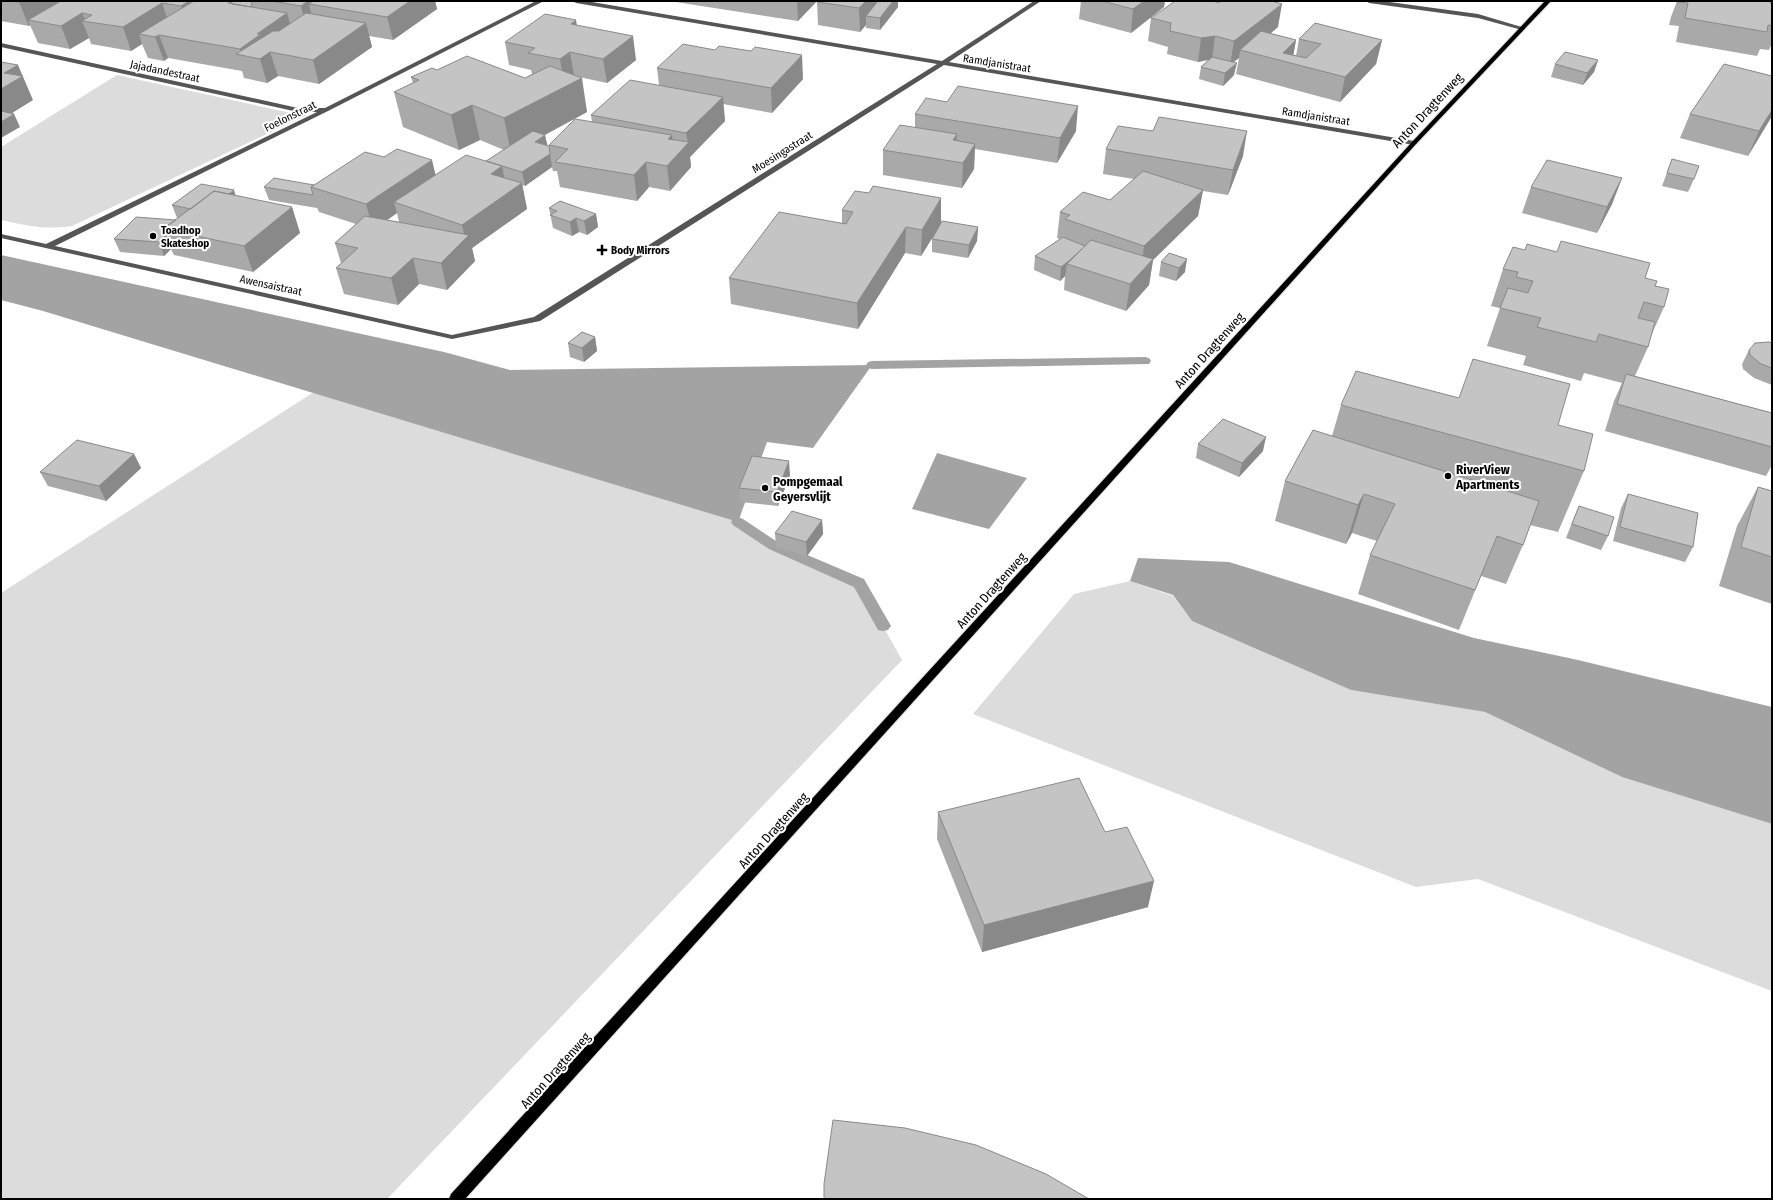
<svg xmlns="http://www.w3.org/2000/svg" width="1773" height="1200" font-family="'Fira Sans Condensed',sans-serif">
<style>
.green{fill:#dcdcdc}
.water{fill:#a3a3a3}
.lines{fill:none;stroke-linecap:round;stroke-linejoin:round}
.stream{fill:#a3a3a3;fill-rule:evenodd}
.major-casing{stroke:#dbdbdb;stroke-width:2}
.minor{fill:#555;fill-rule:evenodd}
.major{fill:#000;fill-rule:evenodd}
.wall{fill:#a9a9a9;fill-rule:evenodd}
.shaded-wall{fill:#898989}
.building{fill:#c4c4c4;stroke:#898989}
.poi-dot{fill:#000;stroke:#fff;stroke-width:1.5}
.labels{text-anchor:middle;stroke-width:4;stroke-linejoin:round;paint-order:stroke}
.far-street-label{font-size:11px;fill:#000;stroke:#fff}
.far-poi-label{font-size:11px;font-weight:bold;fill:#000;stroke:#fff;text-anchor:start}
.street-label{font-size:13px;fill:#000;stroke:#fff}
.poi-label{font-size:13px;font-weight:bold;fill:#000;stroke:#fff;text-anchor:start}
</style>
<rect width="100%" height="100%" fill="#fff"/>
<path class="green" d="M117,75l174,38 16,2 -235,111c-29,4 -43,0 -71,-6v-73z
M314,392l424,130 36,24 85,37 43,77 -515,539h-386v-606z
M1130,581l43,15 19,25 159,69 134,22 137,65 150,47v167l-294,-112 -62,8 -443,-173 101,-120z"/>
<path class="water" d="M1,255l443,97 66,18 362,-5 -59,83 -46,-6 -29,80 -695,-211 -42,-11z
M937,453l90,25 -38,51 -77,-20z
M1138,558l91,4 245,76 104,22 194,47v117l-150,-47 -137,-65 -134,-22 -159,-69 -19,-26 -43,-14z"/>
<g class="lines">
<path class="stream" d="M1145,357l4,1 2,3 -2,3 -277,5 -4,-1 -2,-3 2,-3 4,-1z
M738,517l5,2 36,24 85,36 27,47 -3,4 -5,1 -5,-1 -24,-43 -85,-38 -36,-24 -2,-3 2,-3z"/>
<defs>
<path id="major" d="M1545,1h6l-135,143 -951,1055h-16l2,-5 961,-1052z"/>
</defs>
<use href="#major" class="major-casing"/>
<path class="minor" d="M536,1h8l-216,110 -273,135 397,89 82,-18 403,-253 -361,-61 -3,-2h13l356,60 92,-60h7l-92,61 465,79 3,2 -3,2 -470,-80 -404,256 -88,18 -451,-101v-4l45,10 271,-132h-19l-297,-65v-4l297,65h27z
M1366,1h16l96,13 47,14 -3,2 -44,-12 -109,-15z"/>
<use href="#major" class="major"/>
</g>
<path class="wall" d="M1,1h56l1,2 3,-2h374l2,8 -44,31 -24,-4 3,11 -53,37 -41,-8 -11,7 -23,-5 -2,-7 -74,-13 -4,3 -16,-3 -6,-14 -11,7 -40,-7 -2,-6 -19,11 -32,-6 -8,-18 -1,1 -28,-5z
M669,1h148l-19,20z
M1081,1h84l-1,6 -33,26 -52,-14z
M1677,1h93v2l2,1v39l-3,7 -9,-1 -3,7 -81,-14 3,-16 -10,-1 2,-8z
M817,2l81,5 -18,23 -14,-2v-3l-6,7 -42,-7z
M1151,18l127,9 -8,7 26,6 -3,15 3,1 3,-17 83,1 -6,24 -36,38 -104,-28 3,-16 -6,4 1,13 -11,11 -24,-7 2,-12 7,-7 -10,2 -31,-8 1,-7 -20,-6z
M577,25l59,35 -29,23 -28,-6 8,35 -42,23 2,11h2v-1l43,-23 -1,-7 68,-30 -2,-17 146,11 -31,34 -49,-9 2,17 -35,36 1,10 -21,24 -21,-4 -12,14 -77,-14 -3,-16h-4l-1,-4 -27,19 -3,-1 5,24 -55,39 3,13 -28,29 -28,-6 -21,21 -54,-11 -8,-26 5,-5 -6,-20 21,-19 -37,-12 -2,-4 -48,-8 -5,-13 50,-2 122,-10 50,-14 18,-11 -24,-10 -21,10 -56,-23 -9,-35 19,-9 -2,-6 26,-7 88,8 7,-4 -1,-4 -22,-5 -4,-23zM397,213l2,9 -12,-2z
M1598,60l-4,12 -11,13 -32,-8 4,-13z
M947,102l129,29 -19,32 -82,-14 -1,20 -12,19 -79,-13v-25l32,-23v-13z
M1690,114l82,2 -24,40 -68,-18z
M1106,149l137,7 -15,39 -25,-4 -5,25 -45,44 -4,25 -23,26 -62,-21 1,-14 -5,5 -26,-11 1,-14 25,-17 -3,-1 3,-26 50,-12 24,-21 -31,-5z
M1672,159l22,20 -6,13 -26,-6z
M1622,178l-10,26 -15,29 -75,-20 9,-26z
M236,196l56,11 8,26 -47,39 -79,-17 -3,-6 -7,7 -44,-4 -6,-13 62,-19 2,-2h-1l-5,-13z
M549,208l47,6 2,13 -11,8 -8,-3 -7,4 -19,-8z
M842,210l99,14 37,3 -1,14 -9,17 -36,-6v-13l8,-14 -19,31 -16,-3 -47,76 -127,-25 -2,-26 113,-55z
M1169,253l16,19 -9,9 -17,-5 2,-14z
M1503,269l142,9 10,8 9,21 -14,31 -2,9 -13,29 137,37v52l-6,11 -161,-45 9,-30 8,-18 -38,-10 -3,8 -58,-16 3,-9 -39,-10 13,-38 -9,-2z
M595,337l2,14 -13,11 -14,-5 -2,-14z
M1772,343v42l-18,-7 -11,-9 -1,-5 7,-14z
M1341,405l217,20 26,46 -26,61 -28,-7 -7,20 -17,39 -25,-8 -22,54 -101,-36 12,-39 7,-14 -25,-8 -6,11 -71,-23 10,-40 47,-45z
M1198,444l65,7 -24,26 -43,-19z
M134,454l7,14 -35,33 -58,-15 -8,-14z
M790,475l-12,31 -37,-4 -2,-14z
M1758,487l14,4v113l-53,-18 18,-60z
M1628,494l65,53 -8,15 -72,-21 8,-33z
M1579,506l29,30 -7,14 -35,-12 7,-18z
M822,520l1,14 -16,22 -31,-9 -1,-14z
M938,812l167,20 43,75 -166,45 -45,-113z"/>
<path class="shaded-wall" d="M22,1h35l3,7 -32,12 2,5 -1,1 -10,-24z
M189,1h36l-36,28 -8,-23z
M308,1h39l-38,3 5,20 -7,5 -6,-23z
M410,1h25l2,8 -44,31 -6,-23z
M797,1h20l-19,20z
M866,1h18l-18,15v9l-6,7 -1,-24z
M893,1h5v6l-18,23v-12z
M1144,1h21l-1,6 -33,26 2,-24z
M162,3l8,23 -31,8 3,10 -11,7 -8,-24z
M1282,4l-4,23 -31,25 -7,-2 -1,8 -9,7 4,-24z
M82,13l4,8h-4l7,17 -19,11 -9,-23z
M287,13l7,23 -24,16 8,24 -11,7 -7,-24 -18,-4 -2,-6 17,-15z
M576,20l4,24 -9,-20z
M366,23l6,24 -53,37 -6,-24z
M159,35l9,23 -4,3 -9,-24z
M633,36l3,24 -29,23 -4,-24z
M1215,36l-3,23 -14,3 3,-24z
M1296,40l-4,23 -9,-10z
M1382,40l-6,24 -36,38 5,-25z
M570,52l4,24 -10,7 -4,-24z
M802,55l1,24 -31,34 -1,-25z
M1598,60l-4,12 -11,13 4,-12z
M1237,63l-3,12 -11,11 2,-13z
M18,65l15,35 -32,20v-31l3,-16z
M582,78l5,34 -76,41 -7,-35z
M723,97l2,24 -35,36 1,10 -21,24 -3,-25 1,-27 4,-4 3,23 13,-15 -2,-10z
M472,105l8,35 -21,10 -8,-35z
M1078,106l-2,25 -19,32 3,-25z
M1772,110v6l-24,40 11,-25z
M14,114l6,13 -19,11v-16z
M1247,131l-4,25 -15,39 5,-25z
M957,134l-1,25 -3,-19z
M545,135l3,13 -13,-6z
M975,144l-1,25 -12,19 1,-25z
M550,154l2,13 -27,19 -3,-14z
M432,160l6,25 -44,17 3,11 -24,17 -7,-26z
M646,162l3,25 -12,14 -3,-26z
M502,166l5,25 -16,-17z
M1622,178l-10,26 -15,29 10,-26z
M522,183l5,26 -55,39 3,13 -28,29 -6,-27 24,-24 -3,-14z
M234,190l4,14 -15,-5z
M1203,190l-5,26 -45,44 -4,25 -23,26 4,-27 11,-12 3,-26z
M941,198v26l-20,32 1,-26z
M292,207l8,26 -47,39 -9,-26z
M596,214l2,13 -11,8 -3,-14z
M576,218l3,14 -7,4 -2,-14z
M906,227l-1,26 -47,76 -1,-26z
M978,227l-1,14 -9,17 1,-13z
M166,235l5,14 -7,7 -5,-14z
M1088,247l-21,17 -2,12 -5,5 1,-14z
M413,258l6,26 -21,21 -7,-27z
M1187,259l-2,13 -9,9 3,-13z
M595,337l2,14 -13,11 -2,-14z
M1266,437l-3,14 -24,26 3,-14z
M134,454l7,14 -35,33 -7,-15z
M789,461l1,14 -12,31 -1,-14z
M1364,494l-12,39 -6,11 12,-39z
M822,520l1,14 -16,22 -1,-14z
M1154,881l-6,26 -166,45 2,-27z"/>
<path class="building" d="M10,1h12l-3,1z
M61,1h128l-8,5 -19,-3 -39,24 -41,-6 10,-6 -10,-2 -21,13 -33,-6z
M194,1h37l-3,2 59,10 -30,21h4l-21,15 -81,-14 -4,2 -16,-3z
M231,1h20l1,5 -1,1 -19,-3z
M272,1h36l-7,5z
M313,1h97l-23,16 -78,-13z
M818,1h48l-7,7 -42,-6z
M878,1h15l-13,17 -14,-2z
M1102,1h42l-11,8z
M1175,1h38l6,2 2,-2h50l11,3 -48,37 -19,-5 -14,2 -31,-7 1,-8 -20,-5z
M1678,1h92v2l2,1v22l-4,-1 -1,7 -82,-14 3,-15 -10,-1z
M306,13l60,10 -53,37 -43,-8 -10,7 -24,-5 37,-23h6z
M545,14l31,6 -5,4 62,12 -30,23 -33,-7 -10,7 -32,-6 7,-5 -30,-6z
M1315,23l67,17 -37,37 -105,-27 21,-19 35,9 -13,13 23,5 15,-14 -22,-5z
M683,44l32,6 4,-4 32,5 4,-4 47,8 -31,33 -114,-20z
M1565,52l33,8 -11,13 -32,-9z
M467,56l58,22 25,-12 32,12 -78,40 -32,-13 -21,10 -57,-23 25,-12 -8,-3 21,-9 5,2z
M1212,57l25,6 -12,10 -24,-6z
M1,62l17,3 -14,8 19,3 -22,13z
M1724,64l48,12v34l-13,21 -69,-17z
M630,80l93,17 -37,36 -95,-18z
M958,86l120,20 -18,32 -145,-24 11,-16 21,4z
M1,111l13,3 -13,8z
M1159,117l88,14 -14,39 -127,-21 12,-23 35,5z
M575,119l97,16 -4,4 21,3 -22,24 -21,-4 -12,13 -79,-13 13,-13 -19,-4z
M900,125l57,9 -4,6 22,4 -12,19 -80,-13z
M533,131l12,4 -10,7 14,4 1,8 -28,18 -36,-11z
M397,149l35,11 -66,44 -55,-17 54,-35 19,5z
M466,155l36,11 -11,8 31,9 -60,42 -68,-23z
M1672,159l27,7 -5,13 -27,-6z
M1547,160l75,18 -15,29 -76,-20z
M1143,171l60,19 -59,56 -79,-27 5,-4 -10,-3 23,-20 27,8z
M274,178l40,7 -3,2 2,8 -49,-8z
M201,184l33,6 -5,4 -15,-3 -23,18 -19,-4z
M873,186l68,12 -19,32 -16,-3 -49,76 -128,-25 50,-66 67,12 7,-12 -11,-2 13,-19 14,2z
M214,191l78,16 -48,39 -81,-17z
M560,201l36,13 -12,7 -8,-3 -6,4 -20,-7 7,-4 -8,-3z
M365,216l104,19 -28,28 -28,-5 -22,20 -55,-10 22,-20 -23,-5z
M136,217l40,3 -13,9 3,6 -7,7 -45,-3z
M942,221l36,6 -9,18 -37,-6z
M1063,237l22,9 -15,14 -9,7 -26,-11z
M1091,240l62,19 -23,25 -63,-20z
M1561,241l89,22 -5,15 12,3 -2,5 14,3 -5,18 -20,-5 -6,16 17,4 -7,25 -49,-13 -3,8 -59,-15 4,-9 -41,-10 8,-20 20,5 5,-12 -17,-4 2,-5 -15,-3 10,-22 12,3 2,-6 30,8z
M1169,253l18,6 -8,9 -18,-6z
M582,332l13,5 -13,11 -14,-5z
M1769,342l3,1v25l-11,-4 -11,-9 -1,-5 6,-7z
M1473,359l97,25 -12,41 35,9 -9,37 -243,-66 15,-34 103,27z
M1626,374l146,39v34l-155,-43z
M1223,419l43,18 -24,26 -44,-19z
M1313,430l226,71 -16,44 -26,-9 -22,54 -105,-35 25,-51 -31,-10 -6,11 -73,-24z
M77,440l57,14 -35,32 -59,-14z
M752,456l37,5 -12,31 -38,-4z
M1758,487l14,4v66l-31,-10z
M1628,494l70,19 -5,34 -73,-20z
M1579,506l35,11 -6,19 -36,-12z
M792,511l30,9 -16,22 -31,-9z
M1079,778l26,54 22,-5 27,54 -170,44 -46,-113z
M833,1120l72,8 71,17 70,29 43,25h-265v-15z"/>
<g class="poi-dot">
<circle cx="153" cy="236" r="4"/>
<path d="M600 244h4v4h4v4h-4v4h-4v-4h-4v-4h4z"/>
<circle cx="1448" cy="476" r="4"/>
<circle cx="765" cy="488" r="4"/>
</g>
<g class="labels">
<g class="far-street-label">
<text transform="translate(997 63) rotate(9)" y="4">Ramdjanistraat</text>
<text transform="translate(165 71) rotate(12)" y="4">Jajadandestraat</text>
<text transform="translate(290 116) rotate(-26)" y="4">Foelonstraat</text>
<text transform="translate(1316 116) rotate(9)" y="4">Ramdjanistraat</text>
<text transform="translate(782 152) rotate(-32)" y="4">Moesingastraat</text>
<text transform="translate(271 285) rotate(12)" y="4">Awensaistraat</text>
</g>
<g class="far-poi-label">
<text x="161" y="234">Toadhop<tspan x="161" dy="13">Skateshop</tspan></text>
<text x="611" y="254">Body Mirrors</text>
</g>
<g class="street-label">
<text transform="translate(1427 110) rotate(-47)" y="5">Anton Dragtenweg</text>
<text transform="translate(1209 350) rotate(-48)" y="5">Anton Dragtenweg</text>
<text transform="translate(991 590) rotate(-48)" y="5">Anton Dragtenweg</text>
<text transform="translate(773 830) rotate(-48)" y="5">Anton Dragtenweg</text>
<text transform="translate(555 1070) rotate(-48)" y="5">Anton Dragtenweg</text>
</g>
<g class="poi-label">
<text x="1456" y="474">RiverView<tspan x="1456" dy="15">Apartments</tspan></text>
<text x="773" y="486">Pompgemaal<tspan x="773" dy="15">Geyersvlijt</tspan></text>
</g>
</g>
<rect width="1773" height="1200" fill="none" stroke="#000000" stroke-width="4"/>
</svg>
